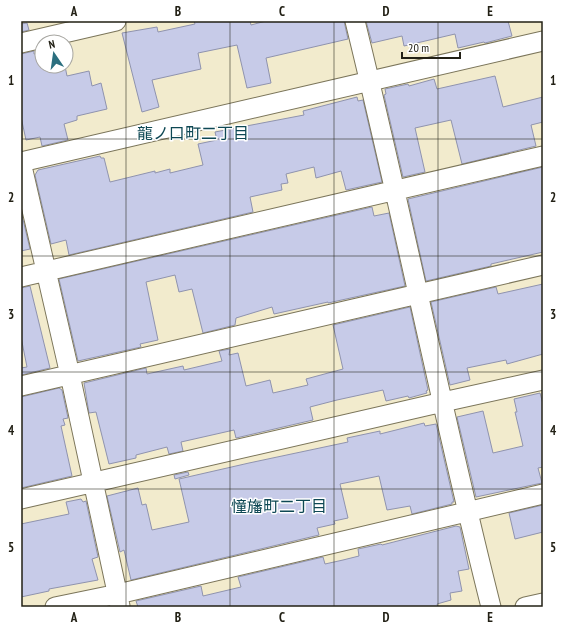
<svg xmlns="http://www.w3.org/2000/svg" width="564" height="628" font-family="'PT Sans Narrow','Noto Sans JP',sans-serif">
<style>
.building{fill:#c7cbe8;stroke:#8f93ae}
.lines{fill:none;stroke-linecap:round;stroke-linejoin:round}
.minor-casing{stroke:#7b755a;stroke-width:21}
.minor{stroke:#fff;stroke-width:19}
.grid{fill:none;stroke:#222015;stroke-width:1;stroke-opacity:0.55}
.labels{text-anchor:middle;stroke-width:3;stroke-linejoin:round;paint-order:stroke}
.neighbourhood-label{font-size:16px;fill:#0e4854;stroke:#fff}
.neatline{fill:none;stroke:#222015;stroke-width:1.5}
.grid-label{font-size:13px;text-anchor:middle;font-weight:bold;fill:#222015}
</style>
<rect width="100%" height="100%" fill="#f2ebcd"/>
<path class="building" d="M194,21h56l1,4 15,-4h78l4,18 -82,19 5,25 -24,5 -10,-43 -39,8 3,16 -49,11 7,27 -17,5 -20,-79 35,-6 1,5 37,-8z
M366,21h142l4,15 -27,7 -1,-1 -26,6 -3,-14 -51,12 -2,-10 -30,7z
M27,23l2,7 -8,2v-8z
M34,51v3l8,-1v13h23l2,10 22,-5 3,15 9,-3 6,26 -30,7v4l-13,4 4,16 -26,6 -2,-9 -14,3 -5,-23v-63z
M495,76l8,31 40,-10v25l-12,3 5,21 -74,18 -11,-44 -36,8 10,44 -22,5 -19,-82 2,-1 -1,-5 23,-5 1,2 25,-7 3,10z
M357,97l1,4 5,-1 19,82 -36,8 -5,-19 -25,7 -2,-11 -28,7 2,9 -7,1 1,6 -32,7 3,15 -184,43 -3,-15 -15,4 -16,-69 3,-5 62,-14 1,2h3l6,24 45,-11v2l15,-4v4l33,-8 -5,-21 19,-4 -2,-8 89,-17 -1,-4z
M543,167v85l-52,12v2l-65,15 -18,-82z
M372,207l2,9 15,-3 16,73 -77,17v-1l-54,12 -2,-7 -36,11 -1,7 -32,8 -11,-44 -13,3 -4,-17 -29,7 12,58 -18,4 1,3 -63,14 -19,-82z
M21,211l9,38 -9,2z
M543,284v70l-36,10 -1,-4 -39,8 3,12 -20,5 -19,-83 65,-15 2,7z
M30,286l20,82 -29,7v-7l6,-1 -6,-30v-49z
M410,307l18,83 -2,1 1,2 -18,5 -1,-2 -22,5 -3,-11 -46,10 -27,7 3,13 -77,18 -2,-8 -53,12 2,9 -14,3 -2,-7 -31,8v3l-27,6 -13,-52 -7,1 -5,-30 62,-15 1,6 36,-8 1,4 38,-9 -3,-10 11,-2 -1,6 9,-2 8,33 24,-6 3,13 35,-8 -2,-6 37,-10 -10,-44z
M59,388l3,2 6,28 -5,1 2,6 -4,1 11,50 -51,12v-91z
M540,393l3,11v63l-5,1 4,15 -66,14 -19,-80 26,-6 10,42 30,-7 -8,-34h2l-3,-13z
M424,423l1,3 11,-2 18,78h-2v2l-40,10 -2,-8 -23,4 -8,-34 -39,8 8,34 -14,3 1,3 -18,4 2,7 -188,45 -7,-30 -4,2 -13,-56 31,-8 4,17 4,-1 6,26 37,-8 -10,-43 70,-16 99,-21 -1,-4 33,-7v3z
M188,472l1,3 -14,4 -1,-4z
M81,499l2,3 3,-1 12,56 -6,2 6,21 -49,9v2l-28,6v-73l48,-10 -3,-12z
M543,505v27l-28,7 -6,-26z
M456,526l4,1 9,42 -11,2 4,20 -12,2 1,7 -14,4 1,3h-300l-2,-6 65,-15 2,10 38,-9 -3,-10 85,-20 2,7 18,-4 16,-4 -1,-7 23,-5 1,1z"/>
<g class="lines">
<defs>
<path id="minor" d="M355,21c48,195 87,392 136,586
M21,43l95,-22
M21,162l522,-121
M21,162l49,213 50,231
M21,277l522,-121
M21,386l522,-121
M21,499l422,-97 100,-22
M55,607l63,-13 425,-100
M525,607l18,-4"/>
</defs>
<use href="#minor" class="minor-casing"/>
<use href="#minor" class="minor"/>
</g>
<path class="grid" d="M126,21v586M230,21v586M334,21v586M438,21v586M21,139h522M21,256h522M21,372h522M21,489h522"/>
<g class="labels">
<g class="neighbourhood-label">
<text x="193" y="139">龍ノ口町二丁目</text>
<text x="279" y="512">憧旛町二丁目</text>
</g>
</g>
<rect width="564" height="628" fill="none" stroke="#ffffff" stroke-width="44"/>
<g transform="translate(54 54) rotate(347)"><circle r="19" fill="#ffffff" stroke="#a7a6a1"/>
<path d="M0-3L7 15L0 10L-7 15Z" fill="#2b6f7f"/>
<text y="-6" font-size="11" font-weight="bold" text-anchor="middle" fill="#222015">N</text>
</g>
<path d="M402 52v6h58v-6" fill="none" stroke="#222015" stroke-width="2"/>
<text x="408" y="52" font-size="12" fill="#222015" stroke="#ffffff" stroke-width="3" paint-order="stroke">20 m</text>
<rect x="22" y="22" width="520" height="584" class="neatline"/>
<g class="grid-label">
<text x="74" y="16">A</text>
<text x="178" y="16">B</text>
<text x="282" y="16">C</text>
<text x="386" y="16">D</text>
<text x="490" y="16">E</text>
<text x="11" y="85">1</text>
<text x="553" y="85">1</text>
<text x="11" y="202">2</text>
<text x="553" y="202">2</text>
<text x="11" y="319">3</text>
<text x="553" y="319">3</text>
<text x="11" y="435">4</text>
<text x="553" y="435">4</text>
<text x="11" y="552">5</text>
<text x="553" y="552">5</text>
<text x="74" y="622">A</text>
<text x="178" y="622">B</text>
<text x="282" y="622">C</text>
<text x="386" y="622">D</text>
<text x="490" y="622">E</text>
</g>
</svg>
